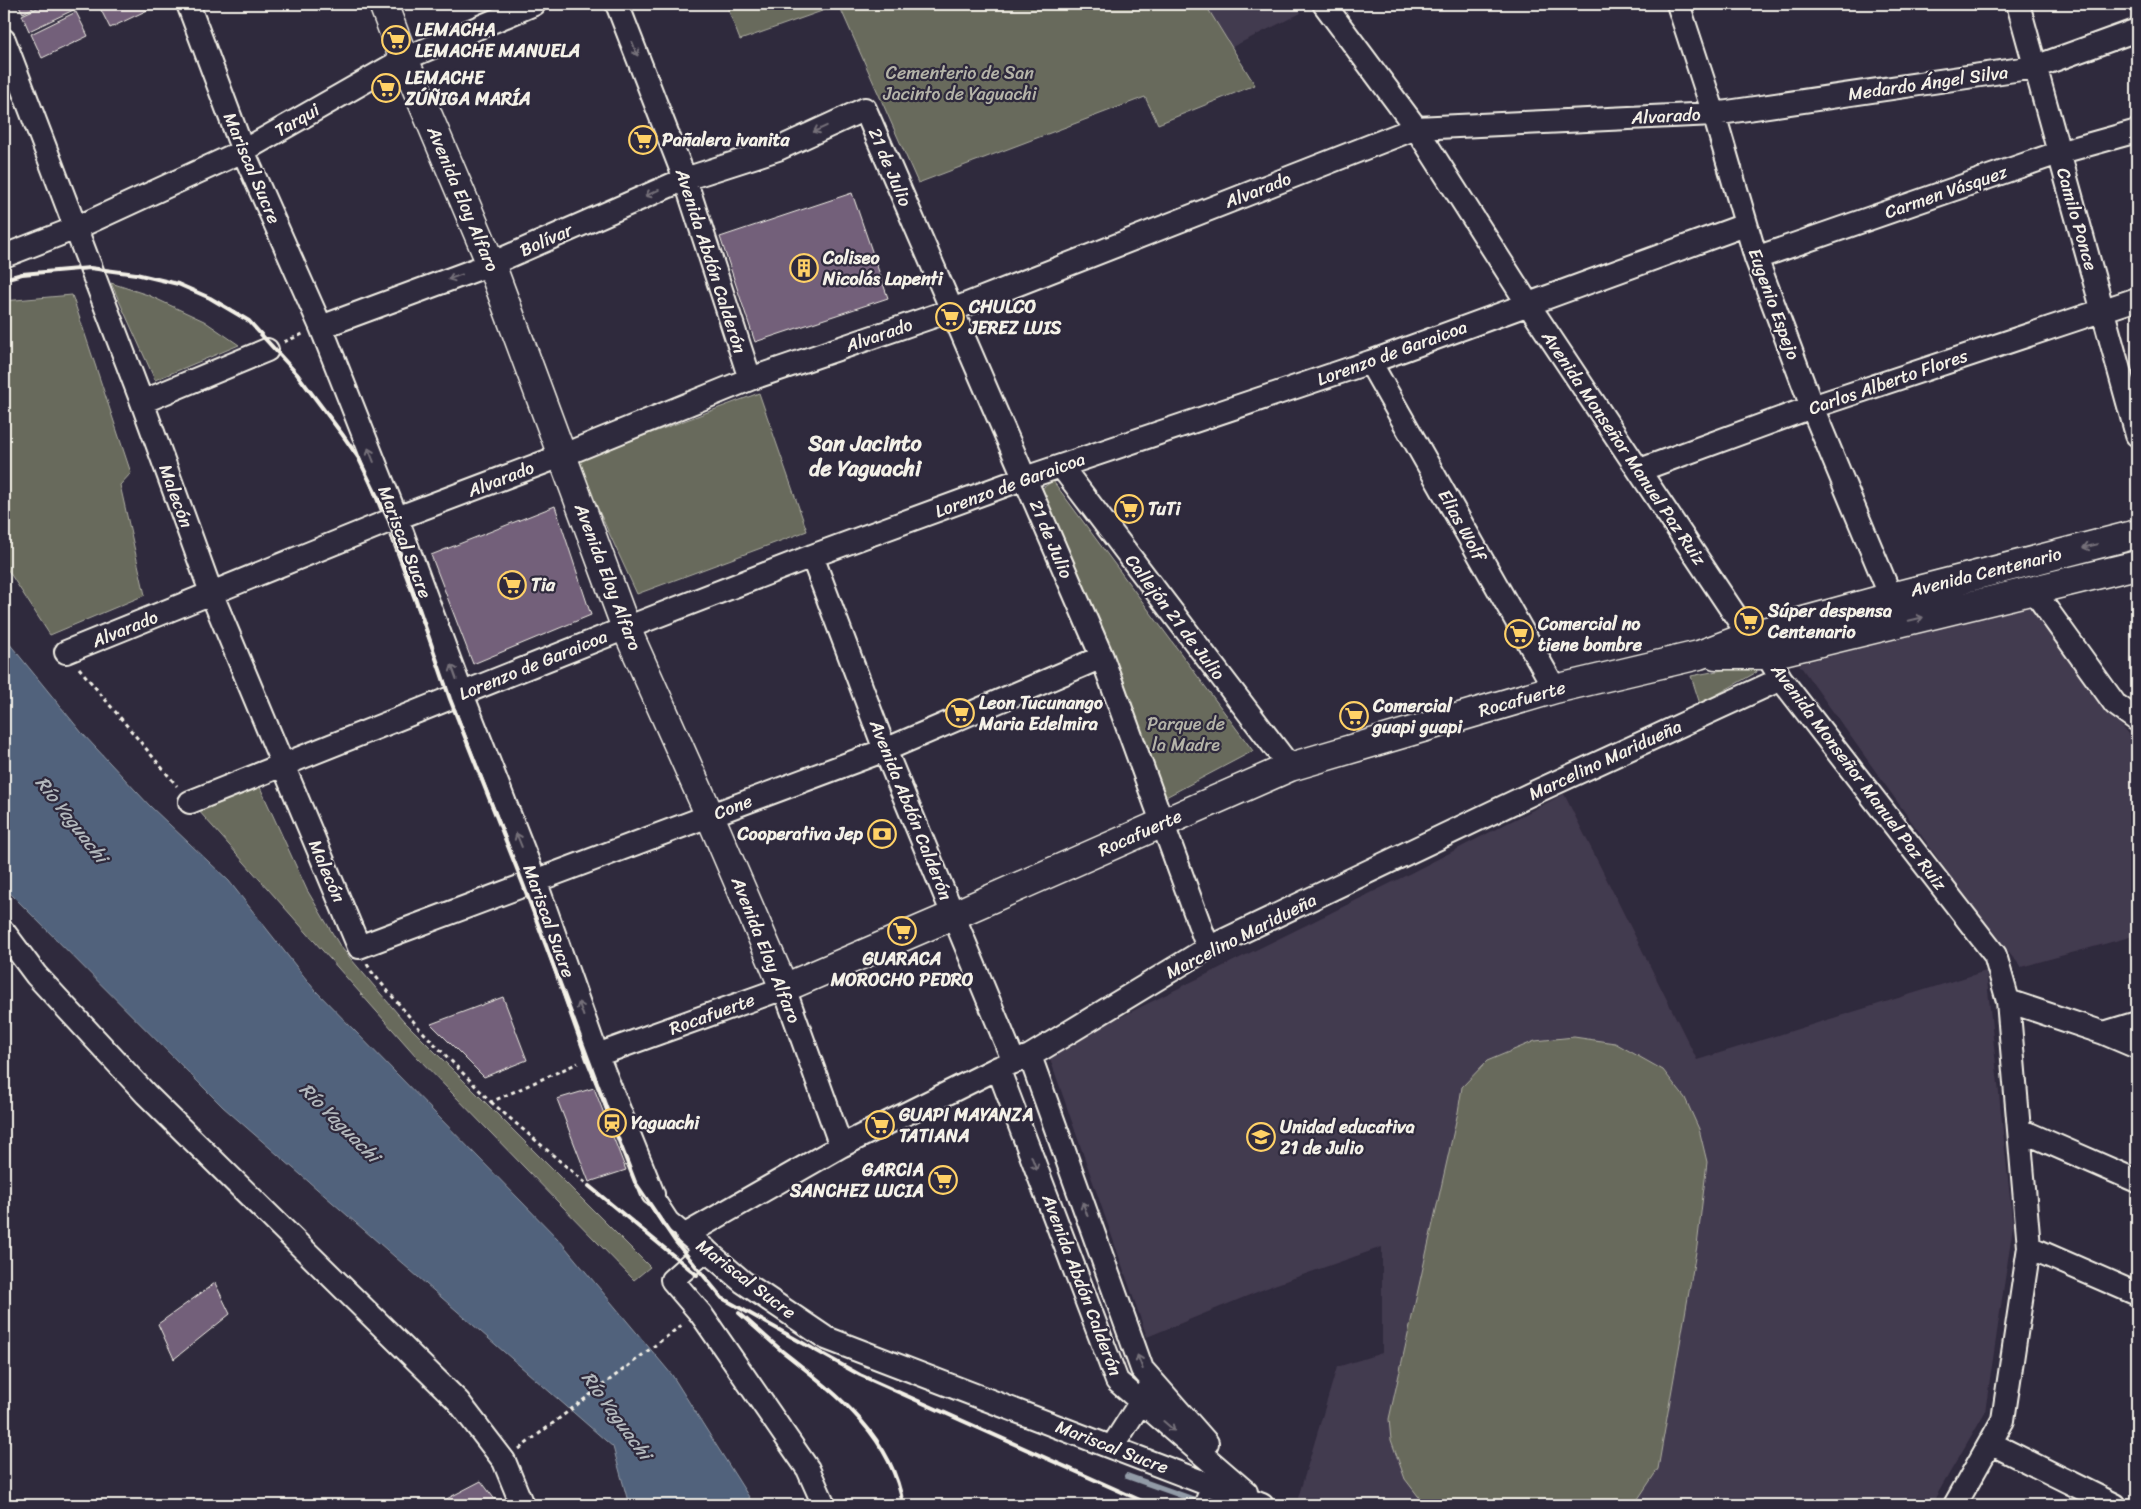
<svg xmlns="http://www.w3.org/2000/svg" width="2141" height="1509" font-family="Sriracha,sans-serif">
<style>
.built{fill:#433a4f}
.green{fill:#686a5c;stroke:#aeaea2}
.water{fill:#51627b;stroke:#929ba7}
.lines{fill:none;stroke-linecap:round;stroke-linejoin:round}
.stream{stroke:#929ba7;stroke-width:6}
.building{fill:#73617a;stroke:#f4f1e8}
.service-casing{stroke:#f4f1e8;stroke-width:15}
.pedestrian-casing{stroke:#f4f1e8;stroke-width:20}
.minor-casing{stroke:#f4f1e8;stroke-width:26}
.tertiary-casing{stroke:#f4f1e8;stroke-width:31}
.path{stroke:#f4f1e8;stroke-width:3;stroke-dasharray:4 4;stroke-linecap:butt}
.service{stroke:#2f2a3d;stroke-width:11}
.pedestrian{stroke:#2f2a3d;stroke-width:16}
.minor{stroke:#2f2a3d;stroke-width:22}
.tertiary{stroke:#2f2a3d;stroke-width:28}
.rail{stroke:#f4f1e8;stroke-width:4}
.oneway{stroke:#747079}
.labels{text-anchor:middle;stroke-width:4.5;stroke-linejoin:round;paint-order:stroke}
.poi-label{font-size:18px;font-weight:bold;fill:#f4f1e8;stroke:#2f2a3d;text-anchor:start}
.park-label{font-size:18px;fill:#b5b4a9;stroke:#2f2a3d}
.street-label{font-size:18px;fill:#f4f1e8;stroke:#2f2a3d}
.water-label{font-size:19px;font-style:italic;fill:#b3b8bc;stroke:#2f2a3d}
.district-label{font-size:22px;font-weight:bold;fill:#f4f1e8;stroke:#2f2a3d}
</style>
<rect width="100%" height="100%" fill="#2f2a3d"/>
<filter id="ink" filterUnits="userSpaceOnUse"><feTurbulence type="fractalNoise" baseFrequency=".02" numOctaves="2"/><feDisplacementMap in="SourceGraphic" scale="10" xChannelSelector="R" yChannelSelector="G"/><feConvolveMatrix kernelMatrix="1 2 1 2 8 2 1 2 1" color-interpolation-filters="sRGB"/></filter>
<g filter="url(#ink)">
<path class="built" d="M1205,4h91l5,9 -69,34z
M2031,604l106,142v189l-116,32 -60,-76 -162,-227z
M1564,794l133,266 289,-89 27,255 -28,186 -54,93h-616l-17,-7 39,-131 45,-14v-106l-108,38 -127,52 -99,-284 353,-175z"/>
<path class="green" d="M726,4h479l50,81 -97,39 -13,-27 -227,86 -79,-178 -99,35z
M111,283l37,12 56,26 35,24 -84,35z
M72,295l59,178 -11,12 25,110 -95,40 -46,-71v-263z
M759,393l48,138 -170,63 -61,-133z
M1053,481l200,270 -89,47 -123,-309z
M1754,664l3,8 -57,32 -9,-28z
M259,785l48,105 33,56 63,74 247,247 -16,13 -218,-224 -218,-246z
M1574,1037l41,6 48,27 22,28 14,31 8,33 -10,84 -39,223 -24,36h-209l-20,-26 -14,-39 -2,-21 69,-307 4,-25 25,-26 48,-20z"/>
<path class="water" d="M4,637l78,96 68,73 79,75 85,108 246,252 112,134 82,130h-125l-16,-58 -390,-340 -219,-220z"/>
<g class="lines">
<path class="stream" d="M1127,1476l82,29"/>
</g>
<path class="building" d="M18,4h23l-18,9z
M46,4h40l-57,27 -7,-16z
M98,4h62l-50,24z
M76,12l12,24 -46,22 -11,-24z
M852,193l36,105 -133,44 -35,-105z
M555,506l36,109 -118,49 -42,-109z
M503,997l24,63 -43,17 -53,-53z
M594,1088l32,82 -37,12 -32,-83z
M215,1283l15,31 -56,45 -16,-35z
M481,1481l18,24h-64z"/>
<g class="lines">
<defs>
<path id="service" d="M1199,1505l10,-22"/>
<path id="pedestrian" d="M653,1194l17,26 17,14"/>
<path id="minor" d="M188,4l55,147 78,176 76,192 65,175 73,186 62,175 56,139
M617,4l68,175 65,200
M1324,4l92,124 112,176 221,332 18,19 14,24 214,276 13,46 21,246 -26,173 -48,85
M1678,4l36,110 42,144 56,149 79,190
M2018,4l119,431
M4,40l138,362 70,193 147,352 526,-197 217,-93
M4,256l72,-28 167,-77 161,-92 130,-55
M1756,258l302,-105 79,-22
M321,327l170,-63 194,-85 93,-30 87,-40 237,548 106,291
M1370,362l185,327
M142,402l125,-52
M1061,466l229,301
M1640,470l172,-63 325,-108
M812,556l73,194 129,312
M2033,590l82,114 22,16
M66,652l323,-131 172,-65 189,-77 202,-69 464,-182 298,-14 321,-47 102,-37
M190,802l436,-174 186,-72 213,-78 345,-116 375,-137
M4,932l32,43 110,119 312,307 46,60 18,44
M2008,1001l96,32 33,14
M2104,1033l33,-10
M597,1055l187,-67 57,158
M1030,1056l112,313 65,74
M998,1068l119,313 129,111
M2020,1130l117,51
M2029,1247l108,47
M706,1250l-34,30 29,34 107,155 16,36
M1990,1443l125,62
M1112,1447l37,-58
M1262,1505l-436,-167 -83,-56 -56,-48 154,-88 157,-78 32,-12 178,-108 323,-154 250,-115"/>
<path id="tertiary" d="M383,4l21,55 87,205 135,364 84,188 74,172 170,-73 336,-148 265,-78 144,-34 50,-19 142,-39 246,-63
M1716,655h51l370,-90"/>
</defs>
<use href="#service" class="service-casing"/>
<use href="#pedestrian" class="pedestrian-casing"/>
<use href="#minor" class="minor-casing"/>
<use href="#tertiary" class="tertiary-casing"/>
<path class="path" d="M284,342l19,-8
M79,668l98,118
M367,964l4,7 48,57 72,74 87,-39
M491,1102l98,84
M519,1449l164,-125"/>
<use href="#service" class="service"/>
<use href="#pedestrian" class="pedestrian"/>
<use href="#minor" class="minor"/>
<use href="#tertiary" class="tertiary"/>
<path class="rail" d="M4,279l18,-5 68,-6 46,6 42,10 32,14 39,23 48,53 45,60 16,23 31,64 61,178 73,185 89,239 23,59 40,59 47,57 138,77 291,130
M589,1186l108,89
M739,1313c15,13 29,26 43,38 52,41 110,84 121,154"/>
</g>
<defs><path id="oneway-shaft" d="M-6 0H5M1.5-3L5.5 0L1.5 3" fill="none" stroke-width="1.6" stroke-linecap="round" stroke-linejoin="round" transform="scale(1.25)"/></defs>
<g class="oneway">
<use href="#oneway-shaft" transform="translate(635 49) rotate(69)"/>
<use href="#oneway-shaft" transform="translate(820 129) rotate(155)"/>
<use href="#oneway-shaft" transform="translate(652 193) rotate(156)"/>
<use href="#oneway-shaft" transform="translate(455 277) rotate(160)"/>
<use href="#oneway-shaft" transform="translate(371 455) rotate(-112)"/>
<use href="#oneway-shaft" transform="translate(2090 546) rotate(166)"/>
<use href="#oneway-shaft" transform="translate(1916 619) rotate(-14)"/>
<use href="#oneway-shaft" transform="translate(454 672) rotate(-110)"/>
<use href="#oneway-shaft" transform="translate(519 840) rotate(-112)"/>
<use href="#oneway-shaft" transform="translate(581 1009) rotate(-109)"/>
<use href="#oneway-shaft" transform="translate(1034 1163) rotate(69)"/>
<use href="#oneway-shaft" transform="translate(1085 1209) rotate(-110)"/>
<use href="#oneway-shaft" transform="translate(1140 1362) rotate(-111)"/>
<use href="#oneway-shaft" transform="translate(1169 1426) rotate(41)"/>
</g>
</g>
<defs>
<symbol id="supermarket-ring" viewBox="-11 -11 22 22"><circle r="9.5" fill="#2f2a3d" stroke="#ffd166" stroke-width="1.5"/><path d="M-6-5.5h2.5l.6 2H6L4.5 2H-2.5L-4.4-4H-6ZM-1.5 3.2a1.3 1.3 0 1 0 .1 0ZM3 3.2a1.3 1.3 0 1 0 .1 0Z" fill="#ffd166"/></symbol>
<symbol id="building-ring" viewBox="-11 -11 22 22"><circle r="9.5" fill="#2f2a3d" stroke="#ffd166" stroke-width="1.5"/><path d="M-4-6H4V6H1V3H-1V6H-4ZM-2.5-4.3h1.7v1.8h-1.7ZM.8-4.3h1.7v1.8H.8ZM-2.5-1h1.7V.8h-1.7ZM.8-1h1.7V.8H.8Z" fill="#ffd166"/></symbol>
<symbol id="bank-ring" viewBox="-11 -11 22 22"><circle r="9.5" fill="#2f2a3d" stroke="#ffd166" stroke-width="1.5"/><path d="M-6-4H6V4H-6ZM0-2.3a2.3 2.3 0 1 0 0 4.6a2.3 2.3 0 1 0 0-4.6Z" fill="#ffd166"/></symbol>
<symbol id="station-ring" viewBox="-11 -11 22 22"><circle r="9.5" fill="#2f2a3d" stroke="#ffd166" stroke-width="1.5"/><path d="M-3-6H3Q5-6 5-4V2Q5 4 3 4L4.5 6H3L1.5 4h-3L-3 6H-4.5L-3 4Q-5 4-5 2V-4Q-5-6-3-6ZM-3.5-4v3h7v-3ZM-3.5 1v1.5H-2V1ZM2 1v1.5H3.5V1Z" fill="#ffd166"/></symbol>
<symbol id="school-ring" viewBox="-11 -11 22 22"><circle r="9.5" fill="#2f2a3d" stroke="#ffd166" stroke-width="1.5"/><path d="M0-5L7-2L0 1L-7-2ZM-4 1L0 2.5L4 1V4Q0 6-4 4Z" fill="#ffd166"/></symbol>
</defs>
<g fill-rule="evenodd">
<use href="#supermarket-ring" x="380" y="24" width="32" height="32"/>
<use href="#supermarket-ring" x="370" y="72" width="32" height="32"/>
<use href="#supermarket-ring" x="627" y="124" width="32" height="32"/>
<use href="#building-ring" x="788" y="252" width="32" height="32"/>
<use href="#supermarket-ring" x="934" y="301" width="32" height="32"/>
<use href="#supermarket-ring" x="1113" y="493" width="32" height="32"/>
<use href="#supermarket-ring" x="496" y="569" width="32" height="32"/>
<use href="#supermarket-ring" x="1733" y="605" width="32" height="32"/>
<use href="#supermarket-ring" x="1503" y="618" width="32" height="32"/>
<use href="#supermarket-ring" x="944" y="697" width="32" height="32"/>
<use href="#supermarket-ring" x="1338" y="700" width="32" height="32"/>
<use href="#bank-ring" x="866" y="818" width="32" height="32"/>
<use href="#supermarket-ring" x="886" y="915" width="32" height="32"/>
<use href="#station-ring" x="596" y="1107" width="32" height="32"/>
<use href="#supermarket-ring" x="864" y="1109" width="32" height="32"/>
<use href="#school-ring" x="1245" y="1121" width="32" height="32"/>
<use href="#supermarket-ring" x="927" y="1164" width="32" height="32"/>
</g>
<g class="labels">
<g class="poi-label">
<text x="415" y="36">LEMACHA<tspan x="415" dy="21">LEMACHE MANUELA</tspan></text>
<text x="405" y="84">LEMACHE<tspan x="405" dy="21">ZÚÑIGA MARÍA</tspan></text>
<text x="662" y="146">Pañalera ivanita</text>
<text x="823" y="264">Coliseo<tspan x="823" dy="21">Nicolás Lapenti</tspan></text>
<text x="969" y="313">CHULCO<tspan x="969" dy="21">JEREZ LUIS</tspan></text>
<text x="1148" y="515">TuTi</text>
<text x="531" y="591">Tia</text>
<text x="1768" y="617">Súper despensa<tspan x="1768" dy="21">Centenario</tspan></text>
<text x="1538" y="630">Comercial no<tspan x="1538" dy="21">tiene bombre</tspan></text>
<text x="979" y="709">Leon Tucunango<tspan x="979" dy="21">Maria Edelmira</tspan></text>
<text x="1373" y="712">Comercial<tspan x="1373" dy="21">guapi guapi</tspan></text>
<text x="863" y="840" text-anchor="end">Cooperativa Jep</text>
<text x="902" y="965" text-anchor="middle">GUARACA<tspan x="902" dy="21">MOROCHO PEDRO</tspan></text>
<text x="899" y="1121">GUAPI MAYANZA<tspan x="899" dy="21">TATIANA</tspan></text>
<text x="631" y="1129">Yaguachi</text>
<text x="1280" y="1133">Unidad educativa<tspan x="1280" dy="21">21 de Julio</tspan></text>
<text x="924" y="1176" text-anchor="end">GARCIA<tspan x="924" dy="21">SANCHEZ LUCIA</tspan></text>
</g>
<g class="park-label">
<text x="960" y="79">Cementerio de San<tspan x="960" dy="21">Jacinto de Yaguachi</tspan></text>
<text x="1186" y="730">Parque de<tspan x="1186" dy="21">la Madre</tspan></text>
</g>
<g class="street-label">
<text transform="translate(1928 83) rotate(-8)" y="6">Medardo Ángel Silva</text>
<text transform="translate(1666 116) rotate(-3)" y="6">Alvarado</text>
<text transform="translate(297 120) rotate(-30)" y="6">Tarqui</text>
<text transform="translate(890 167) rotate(67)" y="6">21 de Julio</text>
<text transform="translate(252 168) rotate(67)" y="6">Mariscal Sucre</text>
<text transform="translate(1258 190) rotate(-21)" y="6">Alvarado</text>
<text transform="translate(1946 192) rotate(-19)" y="6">Carmen Vásquez</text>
<text transform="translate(463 199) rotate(67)" y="6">Avenida Eloy Alfaro</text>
<text transform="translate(2077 219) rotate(74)" y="6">Camilo Ponce</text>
<text transform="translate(546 240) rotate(-24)" y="6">Bolívar</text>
<text transform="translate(711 261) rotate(72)" y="6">Avenida Abdón Calderón</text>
<text transform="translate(1774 304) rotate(70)" y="6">Eugenio Espejo</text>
<text transform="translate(879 335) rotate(-19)" y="6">Alvarado</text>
<text transform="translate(1392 353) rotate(-20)" y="6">Lorenzo de Garaicoa</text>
<text transform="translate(1888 382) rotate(-19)" y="6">Carlos Alberto Flores</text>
<text transform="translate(1624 448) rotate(56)" y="6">Avenida Monseñor Manuel Paz Ruiz</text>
<text transform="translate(501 479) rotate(-21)" y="6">Alvarado</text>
<text transform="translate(1010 485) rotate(-20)" y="6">Lorenzo de Garaicoa</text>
<text transform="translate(176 496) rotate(70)" y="6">Malecón</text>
<text transform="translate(1462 525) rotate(61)" y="6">Elias Wolf</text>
<text transform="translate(1051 539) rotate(67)" y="6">21 de Julio</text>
<text transform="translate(405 542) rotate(69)" y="6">Mariscal Sucre</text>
<text transform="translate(1986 572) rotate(-14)" y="6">Avenida Centenario</text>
<text transform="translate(608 577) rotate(69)" y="6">Avenida Eloy Alfaro</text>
<text transform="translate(1175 617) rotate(53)" y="6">Callejón 21 de Julio</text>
<text transform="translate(125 629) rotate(-22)" y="6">Alvarado</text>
<text transform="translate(533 665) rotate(-22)" y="6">Lorenzo de Garaicoa</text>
<text transform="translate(1522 699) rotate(-16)" y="6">Rocafuerte</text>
<text transform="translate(1605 760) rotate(-25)" y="6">Marcelino Maridueña</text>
<text transform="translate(1859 777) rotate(53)" y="6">Avenida Monseñor Manuel Paz Ruiz</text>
<text transform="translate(733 807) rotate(-21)" y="6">Cone</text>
<text transform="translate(911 810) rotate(68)" y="6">Avenida Abdón Calderón</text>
<text transform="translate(1140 833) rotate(-24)" y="6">Rocafuerte</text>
<text transform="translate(327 871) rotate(67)" y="6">Malecón</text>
<text transform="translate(549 921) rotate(70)" y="6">Mariscal Sucre</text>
<text transform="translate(1241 936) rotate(-27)" y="6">Marcelino Maridueña</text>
<text transform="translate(766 950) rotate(68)" y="6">Avenida Eloy Alfaro</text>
<text transform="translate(712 1014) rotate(-20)" y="6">Rocafuerte</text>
<text transform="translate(746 1279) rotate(37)" y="6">Mariscal Sucre</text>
<text transform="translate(1082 1285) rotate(69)" y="6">Avenida Abdón Calderón</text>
<text transform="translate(1112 1447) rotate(21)" y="6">Mariscal Sucre</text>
</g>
<g class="water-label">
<text transform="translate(72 819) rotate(52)" y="7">Río Yaguachi</text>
<text transform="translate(340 1122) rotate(45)" y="7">Río Yaguachi</text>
<text transform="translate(617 1415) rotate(54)" y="7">Río Yaguachi</text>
</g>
<g class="district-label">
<text x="865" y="451">San Jacinto<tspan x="865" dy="25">de Yaguachi</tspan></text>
</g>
</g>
<rect width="2141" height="1509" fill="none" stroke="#2f2a3d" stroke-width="20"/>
<rect x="10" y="10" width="2121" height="1489" fill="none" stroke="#f4f1e8" stroke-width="2" filter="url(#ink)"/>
</svg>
